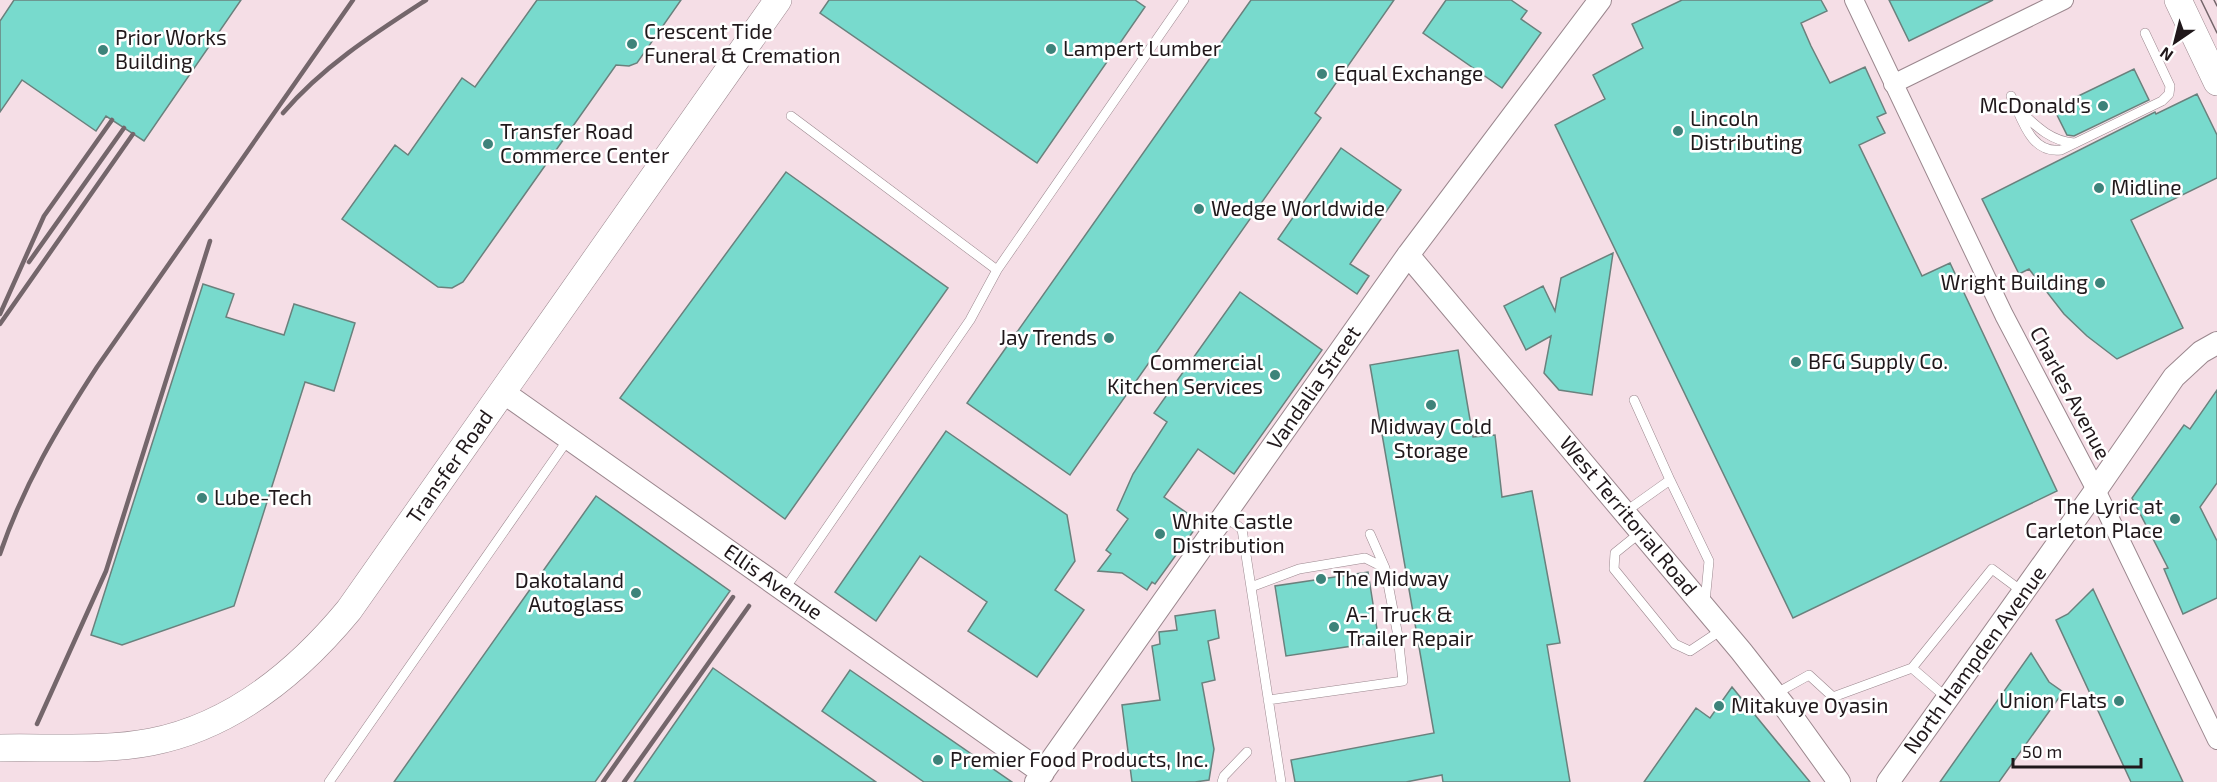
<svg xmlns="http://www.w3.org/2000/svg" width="2217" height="782" font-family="'Exo 2',sans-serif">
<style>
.building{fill:#78dacd;stroke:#6a817d;stroke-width:1.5}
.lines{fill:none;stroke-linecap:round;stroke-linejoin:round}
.service-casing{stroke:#9b878e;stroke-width:10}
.minor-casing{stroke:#9b878e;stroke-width:20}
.tertiary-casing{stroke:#9b878e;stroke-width:24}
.secondary-casing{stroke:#9b878e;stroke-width:28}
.service{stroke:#fff;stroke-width:9}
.minor{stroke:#fff;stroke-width:18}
.tertiary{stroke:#fff;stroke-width:22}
.secondary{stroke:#fff;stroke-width:27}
.tram{stroke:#74666b;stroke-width:1.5}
.rail{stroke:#74666b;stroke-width:4.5}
.poi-dot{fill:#3d837a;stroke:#fff;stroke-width:2}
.labels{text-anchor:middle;stroke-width:5;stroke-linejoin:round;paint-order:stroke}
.poi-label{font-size:21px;fill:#20181b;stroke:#fff;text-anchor:start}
.street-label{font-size:21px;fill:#20181b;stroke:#fff}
</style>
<rect width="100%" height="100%" fill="#f5dee6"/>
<path class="building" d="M14,0h227l-97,141 -38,-25 -10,15 -74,-51 -22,32v-91z
M537,0h144l-44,63 -8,3 -13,-1 -153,217 -11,6 -14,-1 -96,-68 53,-74 13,10 54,-77 13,9z
M829,0h306l10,7 -108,156 -217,-150z
M1251,0h143l-79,113 6,5 -251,357 -103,-72z
M1446,0h65l16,11 -6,8 20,14 -39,55 -79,-55z
M1682,0h139l6,11 -26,12 10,23 19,37 35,-16 21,46 -9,4 8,16 -26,12 63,131 28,-13 107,228 -264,127 -238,-493 50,-26 -12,-24 50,-27 -11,-24z
M1889,0h104l-84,41z
M2134,69l15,31 -75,36 -7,-1 -12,-24 17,-9 -2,-2z
M2197,94l20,41v43l-86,42 52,108 -66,31 -30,-23 -23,-22 -35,-45 -10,5 -37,-75 173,-87 1,2z
M1341,148l60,42 -51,74 19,12 -12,18 -79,-55z
M786,172l162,116 -163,231 -165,-121z
M1613,253l-21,142 -33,-5 -15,-17 7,-37 -25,14 -22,-44 39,-20 12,25 6,-33z
M203,284l31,10 -8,23 58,18 10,-31 61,19 -21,68 -29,-9 -71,224 -112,39 -31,-10z
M1240,292l82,58 -88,124 -36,-25 -34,48 36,25 -45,62 -3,-2 -5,8 -25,-17 -24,-2 13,-17 -5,-4 22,-31 -11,-9 16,-36 34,-52 -13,-9z
M1458,350l15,87 22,-2 7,62 30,-6 28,152 -13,2 23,137h-127l-1,-7 -36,7h-111l-4,-22 143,-27 -64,-368z
M2217,390v93l-17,24 17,34v57l-34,16 -19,-45 4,-1 -36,-70 52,-73 6,4z
M946,431l121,84 8,46 -20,29 29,20 -47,67 -69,-46 19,-29 -67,-46 -44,65 -41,-29z
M596,496l134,95 -135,191h-201z
M1368,572l11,70 -93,14 -11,-70z
M2093,589l90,193h-52l-75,-162 12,-6z
M1215,610l4,28 -11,3 7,39 -13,3 12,66 -5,31 -14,2h-63l-10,-77 38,-5 -8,-54 8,-2 -1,-12 18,-2 -2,-14z
M2031,653l18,29 14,10 -64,90h-59z
M713,668l163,114h-242z
M850,670l162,112h-88l-102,-71z
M1732,687l78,95h-166l52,-74 14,10z"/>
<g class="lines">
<defs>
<path id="service" d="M2011,96c11,22 19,58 50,54l101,-49 7,-7 1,-8 -25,-53
M2020,111c17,16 31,30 54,32
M791,116l206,154
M1634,400l36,80
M1625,512l45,-32 39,81 -4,41
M1224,516l18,13 39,253
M1641,532l-26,21 -1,16 61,75 15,7 33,-22
M1370,534l15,34
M1251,587l48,-18 66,-11 20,10 13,68 5,45 -135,19
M784,590l186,-270 27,-50 187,-270
M1912,668l35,30
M1775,694l34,-19 24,22 79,-29 80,-99 31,23
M329,782l240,-344
M1222,782l2,-6 23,-24"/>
<path id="minor" d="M1854,0l150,315 92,175 121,250
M1893,84l171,-84"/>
<path id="tertiary" d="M1408,255l333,396 47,60 51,71
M503,392l540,381
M1036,782l372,-527 192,-255
M1888,782l208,-292 78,-113 27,-25 16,-9"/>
<path id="secondary" d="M2178,0l39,82
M0,748c47,-1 106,3 151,-6 82,-16 146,-69 198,-132l429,-610"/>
</defs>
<use href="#service" class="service-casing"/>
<use href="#minor" class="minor-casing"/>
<use href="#tertiary" class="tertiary-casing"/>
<use href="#secondary" class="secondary-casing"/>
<use href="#service" class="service"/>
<use href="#minor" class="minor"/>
<use href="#tertiary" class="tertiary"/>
<use href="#secondary" class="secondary"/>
<path class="tram" d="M2201,0l16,33
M2214,0l3,6"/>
<path class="rail" d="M283,113c40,-47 92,-80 143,-113
M29,262l95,-134
M0,314l44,-98 68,-96
M0,324l133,-190
M0,554c23,-68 58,-127 97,-187l256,-367
M37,724l69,-153 104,-330
M603,782l130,-185
M624,782l125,-176"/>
</g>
<g class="poi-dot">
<circle cx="632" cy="44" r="6"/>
<circle cx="1051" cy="49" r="6"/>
<circle cx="103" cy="50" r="6"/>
<circle cx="1322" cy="74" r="6"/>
<circle cx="2103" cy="106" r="6"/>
<circle cx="1678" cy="131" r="6"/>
<circle cx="488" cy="144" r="6"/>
<circle cx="2099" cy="188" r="6"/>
<circle cx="1199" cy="209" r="6"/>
<circle cx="2100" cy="283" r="6"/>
<circle cx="1109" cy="338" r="6"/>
<circle cx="1796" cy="362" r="6"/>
<circle cx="1275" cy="375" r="6"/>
<circle cx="1431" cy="405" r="6"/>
<circle cx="202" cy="498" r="6"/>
<circle cx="2175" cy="519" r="6"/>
<circle cx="1160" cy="534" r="6"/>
<circle cx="1321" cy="579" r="6"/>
<circle cx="636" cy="593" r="6"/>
<circle cx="1334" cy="627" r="6"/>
<circle cx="2119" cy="701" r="6"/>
<circle cx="1719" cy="706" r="6"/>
<circle cx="938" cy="760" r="6"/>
</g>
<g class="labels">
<g class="poi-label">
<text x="644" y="39">Crescent Tide<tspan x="644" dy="24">Funeral &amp; Cremation</tspan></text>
<text x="115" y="45">Prior Works<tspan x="115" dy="24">Building</tspan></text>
<text x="1063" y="56">Lampert Lumber</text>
<text x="1334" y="81">Equal Exchange</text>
<text x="2091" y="113" text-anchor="end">McDonald's</text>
<text x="1690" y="126">Lincoln<tspan x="1690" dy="24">Distributing</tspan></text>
<text x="500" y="139">Transfer Road<tspan x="500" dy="24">Commerce Center</tspan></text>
<text x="2111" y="195">Midline</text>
<text x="1211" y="216">Wedge Worldwide</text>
<text x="2088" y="290" text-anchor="end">Wright Building</text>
<text x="1097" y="345" text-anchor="end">Jay Trends</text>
<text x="1808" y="369">BFG Supply Co.</text>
<text x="1263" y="370" text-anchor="end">Commercial<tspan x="1263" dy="24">Kitchen Services</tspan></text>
<text x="1431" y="434" text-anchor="middle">Midway Cold<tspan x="1431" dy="24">Storage</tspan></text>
<text x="214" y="505">Lube-Tech</text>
<text x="2163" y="514" text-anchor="end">The Lyric at<tspan x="2163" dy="24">Carleton Place</tspan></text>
<text x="1172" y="529">White Castle<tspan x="1172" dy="24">Distribution</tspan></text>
<text x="1333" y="586">The Midway</text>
<text x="624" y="588" text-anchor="end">Dakotaland<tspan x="624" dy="24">Autoglass</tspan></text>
<text x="1346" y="622">A-1 Truck &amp;<tspan x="1346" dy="24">Trailer Repair</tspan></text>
<text x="2107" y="708" text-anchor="end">Union Flats</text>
<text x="1731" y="713">Mitakuye Oyasin</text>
<text x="950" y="767">Premier Food Products, Inc.</text>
</g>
<g class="street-label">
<text transform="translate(1314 388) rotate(-55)" y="7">Vandalia Street</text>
<text transform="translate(2070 393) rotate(62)" y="7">Charles Avenue</text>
<text transform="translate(450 467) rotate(-55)" y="7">Transfer Road</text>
<text transform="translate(1628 516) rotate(50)" y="7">West Territorial Road</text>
<text transform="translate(773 582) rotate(35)" y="7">Ellis Avenue</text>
<text transform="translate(1975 660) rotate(-54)" y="7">North Hampden Avenue</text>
</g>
</g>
<g transform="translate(2175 42) rotate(215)" stroke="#ffffff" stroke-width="4.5" paint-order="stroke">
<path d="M0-4.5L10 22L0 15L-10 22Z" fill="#20181b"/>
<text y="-9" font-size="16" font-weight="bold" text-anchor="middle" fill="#20181b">N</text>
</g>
<path d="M2013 758v9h128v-9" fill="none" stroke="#20181b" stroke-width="3"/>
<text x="2022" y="758" font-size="18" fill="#20181b" stroke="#ffffff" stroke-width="4.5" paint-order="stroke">50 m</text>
</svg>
